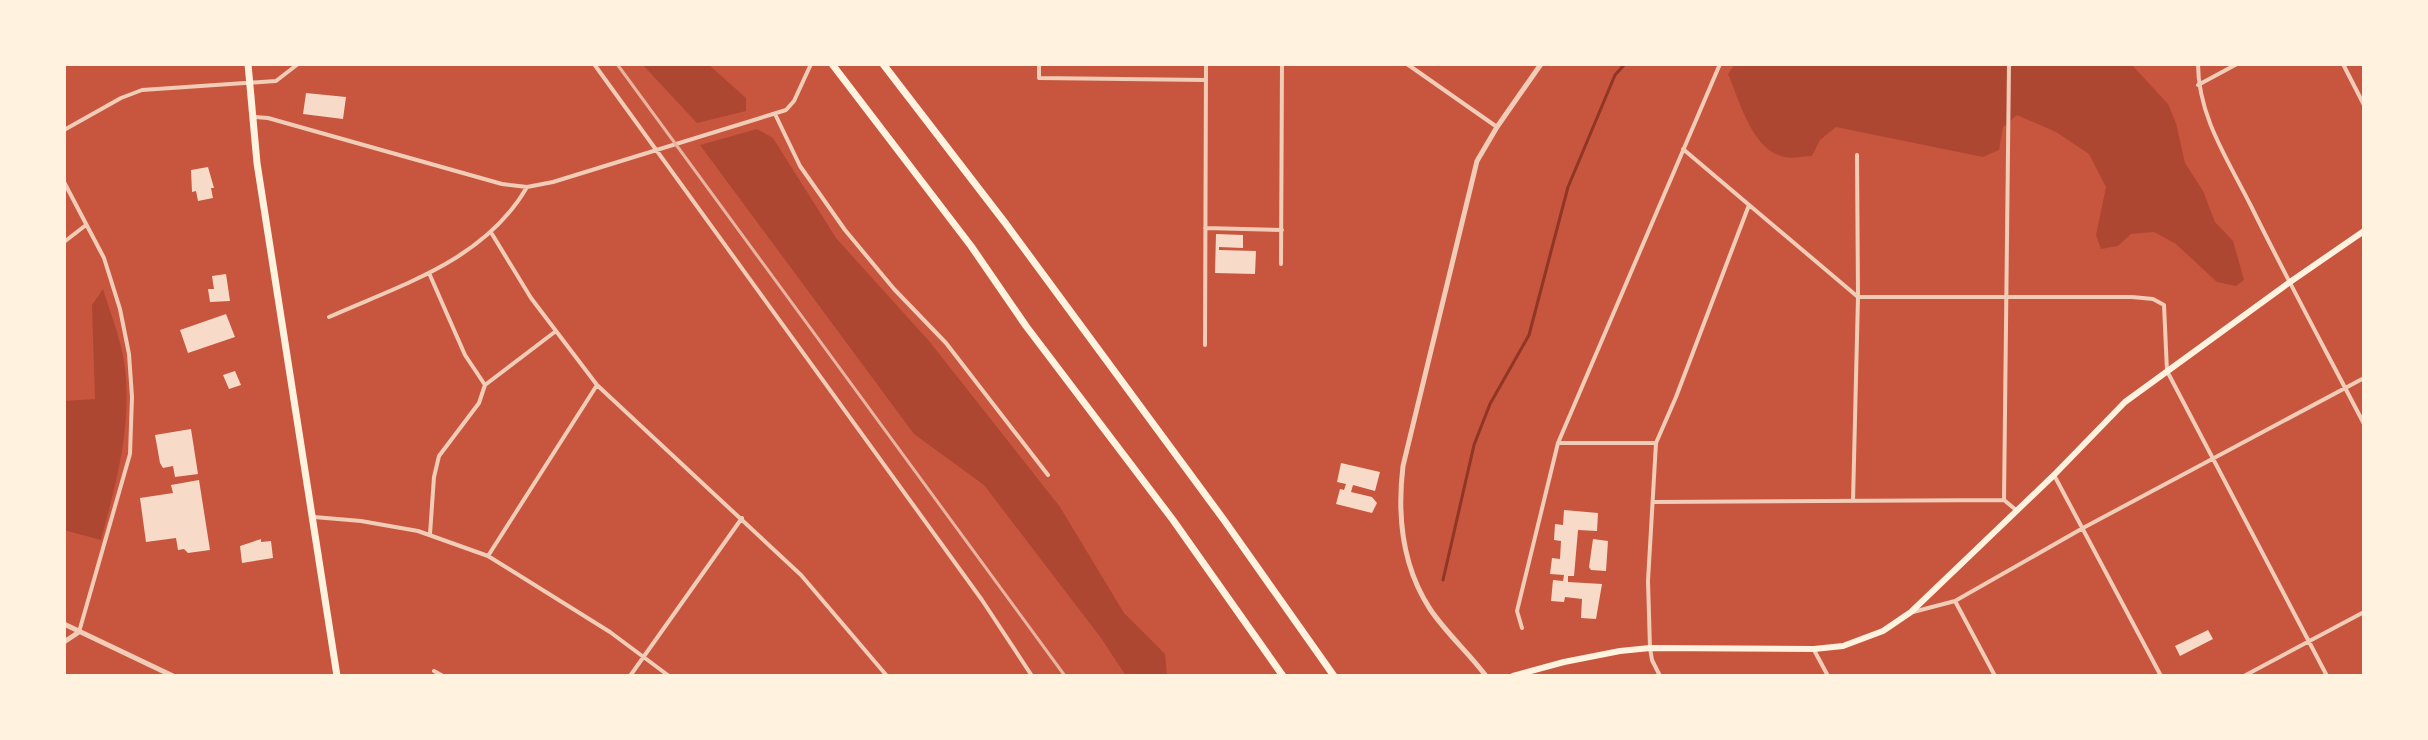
<svg xmlns="http://www.w3.org/2000/svg" width="2428" height="740" font-family="Mulish,sans-serif">
<style>
.green{fill:#ae4732}
.lines{fill:none;stroke-linecap:round;stroke-linejoin:round}
.stream{stroke:#8f3625;stroke-width:3}
.building{fill:#f7dbc8}
.minor{stroke:#f1ccb7;stroke-width:4}
.tertiary{stroke:#f1ccb7;stroke-width:5}
.secondary{stroke:#fff3e0;stroke-width:6}
.trunk{stroke:#fff3e0;stroke-width:7}
.rail{stroke:#e9b49f;stroke-width:3}
</style>
<rect width="100%" height="100%" fill="#c8553d"/>
<path class="green" d="M642,64h66l38,34v13l-49,12z
M1735,64h396l37,40 8,19 9,40 18,28 12,31 18,19 11,39 -8,6 -19,-4 -41,-38 -22,-12 -23,2 -13,12 -17,3 -5,-14 10,-48 -17,-33 -33,-22 -39,-17 -14,12 -4,23 -16,7 -147,-30 -16,13 -8,16c-8,0 -19,3 -27,1 -33,-6 -45,-56 -57,-83z
M757,129l16,9 63,100 93,103 131,166 64,106 41,41 2,22h-41l-25,-38 -117,-153 -70,-51 -214,-289z
M103,289c7,23 17,48 21,72 9,62 -7,119 -23,179l-37,-10v-129l31,-2 -3,-94z"/>
<g class="lines">
<path class="stream" d="M1443,580l31,-135 16,-41 39,-69 39,-148 47,-112 10,-11"/>
</g>
<path class="building" d="M306,93l40,4 -3,22 -40,-5z
M208,167l6,21h-3l2,10 -15,3 -2,-10 -4,1 -1,-22z
M1216,234l27,1v13l-24,-1v3l37,1 -1,23 -40,-1z
M226,274l4,27 -20,1 -2,-13h6l-2,-13z
M226,314l9,23 -47,16 -8,-23z
M235,371l6,14 -12,4 -6,-14z
M191,429l7,45 -23,3 -2,-11 -10,2 -3,-5 -5,-28z
M1341,463l39,9 -5,19 -22,-6 -2,7 21,5 5,6 -5,10 -36,-9 4,-15 4,1 2,-6 -9,-2z
M199,480l11,70 -22,3 -4,-4 -6,1 -2,-12 -30,4 -6,-44 33,-5 -2,-8z
M1564,510l34,3 -1,18 -19,-1 -4,46h-6v6l34,2 -6,35 -15,-1 1,-19 -17,-2 -1,5 -13,-1 2,-21 10,1 1,-6 -14,-1 2,-16 8,1 1,-18 -7,-1 1,-16 8,1z
M261,539v3l10,-1 2,17 -31,5 -2,-17z
M1593,539l15,2 -2,30 -15,-1 -2,-3z
M2208,630l5,9 -33,17 -5,-10z"/>
<g class="lines">
<path class="minor" d="M594,64l388,536 50,76
M1039,64v14l167,2
M1407,64l90,63
M2198,64c0,52 30,96 53,142 36,73 75,145 113,218
M2343,64l21,41
M2198,85l39,-21
M775,114l25,52 45,64 49,59 52,54 102,132
M255,117l13,1 234,66 25,3 26,-5 233,-72 8,-9 17,-37
M64,130l57,-32 21,-8 134,-9 22,-17
M1683,149l175,148h274l21,2 11,6 3,66 160,305
M64,182l40,76 16,51 9,45 3,43 -2,57 -51,178
M1205,228l77,2
M492,234l39,64 66,87 204,190 86,101
M64,242l22,-17
M1281,264l1,-200
M429,273l36,82 20,30
M329,317c74,-33 156,-57 198,-130
M1205,345l1,-281
M1558,443h98
M2054,475l107,201
M2004,500l5,-436
M2004,500l12,10
M1853,501l5,-204 -1,-142
M1654,502l350,-2
M314,517l47,4 57,10 70,25 122,76 59,44
M430,534l4,-57 5,-21 40,-53 6,-18 71,-54
M488,556l109,-171
M1955,601l40,75
M1913,612l42,-11 128,-73 281,-150
M1522,628l-5,-17 41,-168 162,-379
M1814,650l14,26
M434,671l9,5
M630,676l112,-158
M1660,676l-8,-16 -2,-12 -2,-67 8,-138 20,-46 73,-192
M2244,676l120,-64"/>
<path class="tertiary" d="M64,624l109,52
M64,642l15,-10
M1486,676c-17,-23 -40,-43 -56,-67 -28,-43 -33,-93 -27,-143l74,-305 20,-34 44,-63"/>
<path class="secondary" d="M1513,676l51,-14 56,-11 30,-3 164,1 29,-3 40,-15 28,-19 143,-137 71,-73 165,-120 74,-51"/>
<path class="trunk" d="M248,64l9,99 80,513
M832,64l139,182 55,80 147,194 110,156
M883,64l123,160 218,296 110,156"/>
<path class="rail" d="M617,64l448,612"/>
</g>
<rect width="2428" height="740" fill="none" stroke="#fff3e0" stroke-width="132"/>
</svg>
